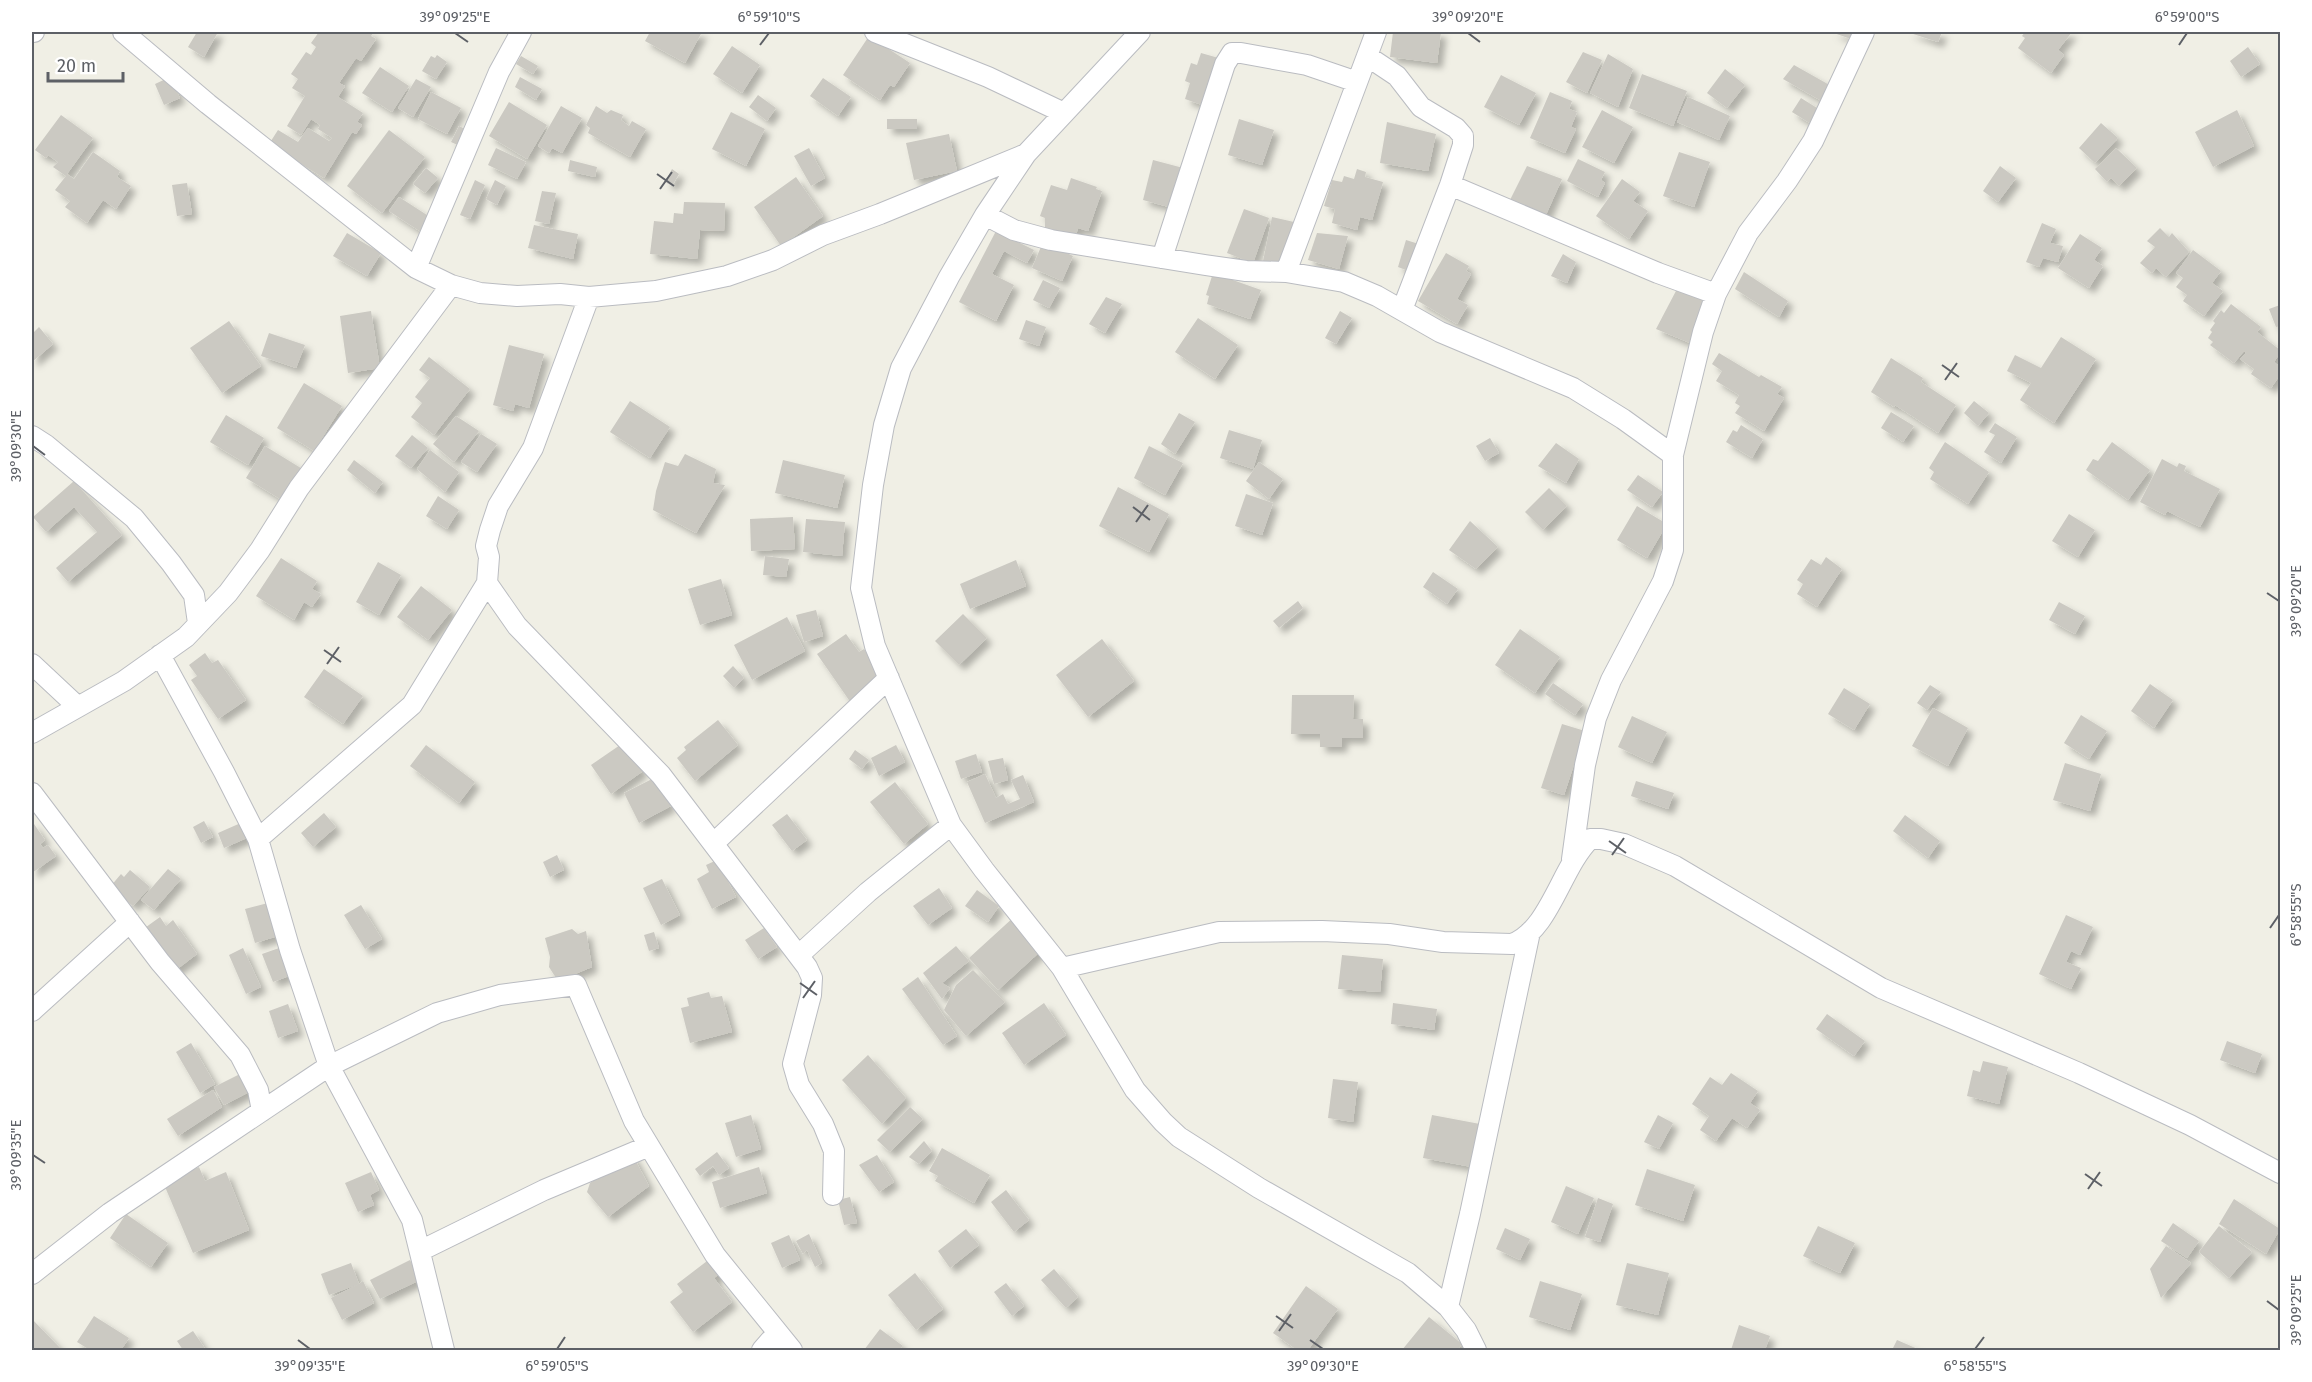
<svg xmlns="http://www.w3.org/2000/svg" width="2312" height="1382" font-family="'Fira Sans',sans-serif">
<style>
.building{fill:#cbc9c2;filter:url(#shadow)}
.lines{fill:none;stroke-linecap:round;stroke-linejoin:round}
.minor-casing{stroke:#babcc1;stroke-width:22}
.minor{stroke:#fff;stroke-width:20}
.ticks{fill:none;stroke:#5d6066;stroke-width:2}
.neatline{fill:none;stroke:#5d6066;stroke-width:2}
.ticks-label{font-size:15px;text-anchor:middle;fill:#5d6066}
</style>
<defs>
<filter id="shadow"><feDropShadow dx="5.5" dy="5.5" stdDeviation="3" flood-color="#0004"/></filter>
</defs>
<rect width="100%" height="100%" fill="#f0efe5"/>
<path class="building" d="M197,32h21l-14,25 -16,-10z
M319,32l6,2 1,-2h48l-3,4 5,3 -15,22 -5,-3 -17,25 6,3 -7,11 25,16 -6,9 5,3 -6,9 -4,-2 -28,46 -55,-34 9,-14 20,12 10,-14 21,13 3,-3 -14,-9 2,-4 -9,-6 -10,16 -14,-9 18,-30 -13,-8 6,-9 -7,-5 15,-22 5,3 5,-8 -5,-4z
M650,32h52l-17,31 -40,-22z
M1393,32h48l-4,31 -47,-6z
M1831,32h23l-3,7z
M1907,32h35l-4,10z
M2025,32h47l-14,18 6,5 -13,18 -33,-25 7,-10 -3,-2z
M869,36l41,27 -16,24 -4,-2 -10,15 -37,-25z
M732,46l28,19 -18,28 -29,-19z
M2248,47l12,17 -19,13 -11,-16z
M1583,52l19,8 -15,33 -21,-11z
M1201,53l21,6 -14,48 -23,-8 5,-16 -5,-2 6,-18 6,2z
M1608,54l25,15 -15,38 -28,-14z
M437,55l10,7 -11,17 -14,-8 9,-15 4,2z
M521,56l17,10 -5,8 -17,-10z
M1794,65l39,22 -8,16 -42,-24z
M380,67l29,19 -17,26 -30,-19z
M1725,69l20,16 -18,23 -20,-15z
M1642,74l45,17 -14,35 -44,-18z
M1501,75l35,18 -17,32 -35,-18z
M170,77l10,21 -16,7 -9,-21z
M520,77l22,12 -6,11 -21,-13z
M823,78l28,19 -13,19 -28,-20z
M416,79l15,8 -18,30 -15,-9z
M431,92l30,16 -14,26 -29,-15z
M1550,92l22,9 -3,8 8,3 -6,15 5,2 -11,24 -35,-15z
M758,95l18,13 -9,13 -18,-14z
M1688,97l42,19 -11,24 -42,-18z
M1801,98l24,15 -9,14 -24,-15z
M509,102l38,23 -20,34 -38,-23z
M561,106l21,12 -20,35 -10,-5 -3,5 -11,-7z
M596,106l11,7 4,-3 12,5 -2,5 8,6 3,-5 14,8 -16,28 -42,-24 2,-5 -4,-3z
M1602,110l31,17 -19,36 -32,-16z
M2237,110l17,36 -41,21 -18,-35z
M731,112l34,17 -19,37 -34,-17z
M61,115l32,23 -26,36 7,5 19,-27 27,19 -3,6 14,9 -15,23 -13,-9 -16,23 -22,-16 5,-6 -15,-11 11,-14 -13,-9 5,-5 -10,-7 -2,3 -11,-8z
M887,119h30v10h-30z
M1239,119l35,11 -12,35 -34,-10z
M1387,122l49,12 -8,37 -48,-8z
M2101,123l17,15 -23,25 -16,-15z
M459,126l12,6 -7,16 -13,-6z
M389,130l36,27 -43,56 -35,-27z
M949,134l8,37 -43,9 -8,-37z
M496,148l30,14 -9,17 -29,-14z
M809,148l16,30 -14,8 -17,-30z
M2116,148l21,20 -18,18 -8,-8 -4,4 -12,-13z
M1679,152l31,10 -16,45 -31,-11z
M1578,159l27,13 -4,8 4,3 -7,14 -31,-16z
M570,160l27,7 -2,10 -27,-6z
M1153,160l34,9 -11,40 -33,-9z
M1527,166l35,13 -17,38 -36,-15z
M2000,166l16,12 -18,24 -15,-11z
M426,168l12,10 -13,15 -12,-9z
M672,169l7,5 -7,12 -7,-4z
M1357,169l9,3 -1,5 18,5 -11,38 -12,-3 -3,13 -25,-7 3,-14 -11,-3 8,-26 10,2 2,-6 10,3z
M796,177l27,39 -42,30 -27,-39z
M1071,178l26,9 -1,2 6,2 -14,40 -10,-3 -2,7 -31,-7v-10l-5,-2 11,-31 16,5z
M1622,179l18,13 -7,9 15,10 -19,28 -33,-23z
M475,180l10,5 -15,34 -10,-4z
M495,180l11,6 -9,19 -11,-6z
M187,183l5,31 -15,2 -5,-31z
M542,191l14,2 -7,31 -14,-3z
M399,197l31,20 -9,15 -32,-21z
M684,202l41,1 -1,28 -24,-1 -3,29 -47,-5 4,-33 19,2 1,-10 9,1z
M1244,209l25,9 -16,45 -26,-10z
M1272,217l22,5 -10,43 -21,-4z
M2042,223l14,6 -6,14 13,3 -5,16 -15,-4 -4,9 -13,-5z
M534,225l44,9 -5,25 -45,-11z
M2160,228l9,9 3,-4 17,19 -23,25 -10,-9 -4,5 -12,-10 15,-16 -8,-6z
M996,231l38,19 -7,13 -23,-12 -12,23 22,11 -18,36 -37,-19z
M347,233l34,20 -14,23 -34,-20z
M1317,233l31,3 -9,33 -31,-9z
M2080,234l22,14 -8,12 9,6 -14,22 -31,-20z
M1406,240l16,5 -8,28 -16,-6z
M1043,242l30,14 -11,25 -30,-13z
M2193,250l28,21 -9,12 11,8 -19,25 -21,-15 4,-6 -11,-8 7,-9 -7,-5z
M1446,253l23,13 -3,5 5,3 -14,25 11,6 -11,19 -39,-23z
M1563,254l13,8 -9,21 -16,-7z
M1744,272l44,29 -9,16 -44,-28z
M1213,273l48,17 -11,29 -43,-15 2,-8 -3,-1z
M1043,280l17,8 -11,20 -16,-8z
M1677,289l31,11 -18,43 -34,-14z
M1106,297l16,7 -17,29 -16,-9z
M2231,304l30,23 -4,5 23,18v3l-6,9 6,5v8l-9,13 -20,-14 3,-5 -14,-10 6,-6 -2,-2 -10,12 -24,-18 3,-3 -5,-4 4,-6 -2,-2 5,-7 -2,-2 8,-11 3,3z
M2280,305v21l-4,1 -7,-18z
M371,311l9,57 -32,5 -8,-57z
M1340,311l12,7 -16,26 -11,-6z
M1198,318l40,27 -23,34 -40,-27z
M1026,320l20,7 -7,19 -20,-7z
M229,321l32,45 -39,27 -32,-45z
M39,327l14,17 -21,18v-28z
M269,333l36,12 -9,23 -35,-12z
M2061,337l35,22 -42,64 -34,-23 11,-17 -24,-12 8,-16 26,13z
M509,345l35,9 -15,54 -14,-4 -2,7 -20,-6z
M1719,353l40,24 2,-2 21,12 -5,7 7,4 -20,33 -29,-18 5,-7 -5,-3 4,-8 -23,-14 6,-10 -10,-7z
M429,357l41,32 -36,46 -23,-18 11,-14 -7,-6 15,-19 -11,-8z
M1891,358l32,20 -2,4 35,23 -18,28 -43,-28 -1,2 -23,-15z
M304,383l38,23 -28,45 -37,-23z
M630,401l40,26 -20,31 -40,-26z
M1974,401l15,12 -11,13 -14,-13z
M1891,412l23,14 -11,16 -22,-14z
M1179,413l16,9 -20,32 -14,-10z
M226,415l38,23 -16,27 -38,-23z
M456,416l23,15 -25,31 -21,-18z
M1995,423l22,14 -16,26 -17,-11 11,-17 -6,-3z
M1741,425l22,14 -11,19 -26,-16 7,-12 4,2z
M1229,430l33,10 -9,29 -33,-11z
M481,434l16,10 -20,28 -16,-10z
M412,435l16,13 -17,20 -16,-12z
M1490,438l9,15 -14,8 -9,-15z
M1945,442l44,30 -21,32 -38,-25 4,-7 -5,-4z
M2112,442l38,28 -22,30 -42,-30 7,-11 5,2z
M1556,443l23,16 -13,24 -28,-17z
M265,446l39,24 -19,32 -39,-24z
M1149,446l34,17 -18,32 -31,-17z
M430,450l29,22 -14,20 -28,-23z
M685,454l31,15 -3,14 12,2 -29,48 -43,-23 3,-19 9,-29 13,4z
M2162,459l15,8 2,-4 7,3 -2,5 36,18 -20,38 -33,-16 -2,4 -25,-13z
M354,460l29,22 -8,11 -28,-23z
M783,460l62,15 -8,33 -62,-15z
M1259,462l24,17 -14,20 -23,-18z
M1638,475l25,17 -11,15 -25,-17z
M74,481l48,54 -54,47 -12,-14 41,-36 -23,-25 -28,25 -13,-15z
M1118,487l51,27 -20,38 -50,-26z
M1549,488l18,18 -24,24 -18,-18z
M1246,494l27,9 -11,32 -27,-9z
M438,496l21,14 -12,19 -21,-13z
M1637,506l30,18 -20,34 -30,-18z
M2069,514l26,16 -17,27 -26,-16z
M793,517l2,32 -44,2 -1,-32z
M806,519l39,3 -3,34 -39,-4z
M1470,521l28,26 -22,22 -27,-19z
M765,556l24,3 -3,18 -23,-2z
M1826,557l16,12 -25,38 -20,-13 6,-10 -6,-4 14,-21 10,6z
M281,558l36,23 -5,8 9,5 -9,13 -8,-5 -10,18 -38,-24z
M1016,560l10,26 -56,23 -10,-25z
M378,562l23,13 -22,40 -23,-13z
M1433,572l25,17 -11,15 -24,-17z
M721,579l11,36 -32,10 -12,-36z
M421,586l31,24 -24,30 -31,-23z
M1298,601l5,7 -24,20 -6,-7z
M2059,602l26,14 -10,18 -26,-14z
M816,610l7,26 -19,6 -8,-27z
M963,614l24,24 -28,27 -24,-24z
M787,617l18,34 -53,29 -18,-35z
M1520,629l40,28 -25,36 -40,-28z
M846,634l13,18 5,-3 18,25 -31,29 -34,-49z
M1102,639l32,42 -46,36 -32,-42z
M205,653l7,10 6,-3 28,40 -28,19 -27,-39 6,-4 -8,-11z
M733,666l11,12 -10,10 -11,-12z
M324,669l39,27 -20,28 -39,-27z
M1553,683l30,21 -8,11 -30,-21z
M2150,684l23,16 -19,28 -23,-17z
M1930,685l11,7 -14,18 -10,-7z
M1844,688l26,16 -16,26 -26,-16z
M1292,695h62l-1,24h10v19h-21v9h-22v-13h-29z
M1933,708l35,20 -20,38 -36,-20z
M2081,715l26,16 -18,28 -25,-16z
M1632,716l35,16 -15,31 -34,-16z
M718,720l20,25 -43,36 -18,-23 9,-8 -2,-3z
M1562,724l23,7 -21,64 -23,-7z
M623,743l20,28 -32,23 -20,-29z
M426,745l49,37 -16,21 -49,-37z
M896,745l9,17 -26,14 -8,-18z
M855,750l14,10 -7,9 -13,-10z
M976,754l6,18 -21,7 -6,-18z
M1003,758l5,22 -14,4 -6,-23z
M2065,763l36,11 -11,37 -37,-11z
M985,774l11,24 7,-4 5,10 12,-5 -9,-19 12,-5 11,27 -49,21 -18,-41z
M656,777l15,29 -32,17 -15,-30z
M1636,781l38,12 -6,16 -37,-13z
M895,782l33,42 -24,20 -34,-42z
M324,813l12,14 -23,20 -12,-14z
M787,814l20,26 -15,11 -20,-26z
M1905,815l35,26 -12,17 -35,-27z
M32,821l13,19 -5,4 3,4 5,-3 8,11 -24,17z
M204,821l9,16 -12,6 -8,-16z
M243,822l6,15 -25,11 -6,-15z
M557,855l7,15 -14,7 -7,-15z
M717,860l19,37 -24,12 -15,-30 12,-7 -3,-7z
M168,869l13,10 -27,31 -13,-10z
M130,870l20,17 -17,19 -23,-19 11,-13 3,3z
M662,879l18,36 -19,10 -18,-37z
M939,888l13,20 -24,17 -15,-19z
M977,890l22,16 -11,16 -23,-16z
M268,903l10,33 -23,7 -10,-34z
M361,905l21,34 -17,10 -21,-34z
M2066,915l27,12 -13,28 -9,-4 -5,11 15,6 -10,21 -32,-15z
M1015,916l29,32 -46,42 -29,-32z
M160,917l6,9 7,-6 24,34 -25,19 -30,-43z
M764,928l13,19 -19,12 -13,-19z
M572,929l6,5 8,-3 6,36 -34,14 -9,-14 1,-10 -5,-19z
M654,932l5,16 -10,3 -5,-16z
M956,946l13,15 -27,22 8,5 -8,11 -19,-26z
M243,948l18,39 -15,7 -17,-39z
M279,948l10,28 -16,6 -11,-28z
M1342,955l41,4 -3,33 -42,-3z
M973,970l32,32 -39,34 -22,-26 12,-25z
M918,977l39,59 -14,9 -41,-56z
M709,992l2,6 11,-2 10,36 -42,11 -9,-35 8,-2 -2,-8z
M1044,1003l22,32 -42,30 -22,-32z
M1393,1003l44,6 -3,21 -43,-6z
M288,1004l10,27 -20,7 -9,-27z
M1827,1014l38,27 -11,15 -38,-27z
M2227,1041l35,13 -7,19 -35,-13z
M191,1043l24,41 -15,9 -24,-41z
M868,1055l38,43 -24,26 -40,-44z
M1983,1061l25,6 -9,37 -32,-8 6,-26 7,2z
M246,1071l5,20 -27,14 -10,-18z
M1731,1073l27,18 -8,12 10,7 -13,18 -15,-10 -16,23 -16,-11 9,-14 -17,-12 18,-27 12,8z
M1333,1079l25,3 -5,40 -25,-4z
M213,1090l9,17 -44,29 -11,-17z
M910,1107l13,12 -33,33 -13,-12z
M751,1115l10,34 -25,8 -11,-34z
M1432,1115l48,9 -8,43 -49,-9z
M1658,1115l15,8 -14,26 -15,-7z
M924,1141l8,10 -13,13 -10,-7z
M942,1148l48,27 -16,28 -39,-22 3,-5 -9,-5z
M717,1152l12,16 -10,7 -6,-9 -13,10 -5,-7z
M632,1154l17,32 -41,31 -21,-25 3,-9z
M877,1155l17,27 -15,10 -20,-27z
M199,1167l6,14 21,-9 23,58 -56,23 -30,-71z
M759,1167l8,26 -47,15 -8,-26z
M1647,1169l48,16 -12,36 -48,-16z
M371,1172l8,18 -9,5 4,10 -16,7 -13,-29z
M1566,1186l28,12 -16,36 -27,-12z
M1006,1190l23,30 -15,12 -23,-30z
M850,1197l7,26 -13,2 -6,-25z
M1598,1198l15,6 -13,38 -15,-5z
M2234,1199l46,30 -14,25 -47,-30z
M126,1214l42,29 -17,24 -41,-29z
M2173,1223l26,18 -12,17 -26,-17z
M1818,1226l37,17 -15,30 -37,-17z
M2219,1226l33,26 -23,26 -30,-26z
M1505,1228l25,11 -10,21 -24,-11z
M966,1229l13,16 -29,23 -12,-17z
M809,1234l13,29 -7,4 -8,-17 -4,4 -7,-13z
M789,1235l11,25 -18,8 -11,-25z
M2166,1246l25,17 -30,35 -11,-29z
M711,1258l11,14 -8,6 18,24 -39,30 -23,-30 13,-10 -6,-8z
M410,1260l10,20 -40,19 -10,-19z
M351,1263l8,21 4,-3 11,22 -32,17 -11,-22 28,-14 -30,11 -8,-21z
M1627,1263l42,10 -11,42 -42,-10z
M1054,1269l24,28 -12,11 -25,-28z
M915,1273l28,36 -27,21 -28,-35z
M1540,1281l42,13 -12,36 -41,-13z
M1006,1283l18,23 -12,10 -18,-24z
M1306,1286l32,23 -30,41h-11l-24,-17z
M94,1316l35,22 -8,12h-31l-13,-8z
M1429,1317l33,27 -5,6h-55z
M32,1319l30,31h-30z
M1739,1325l31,11 -5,14h-34z
M880,1329l23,17 -4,4h-35z
M193,1331l13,19h-23l-6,-9z
M1897,1340l23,10h-28z"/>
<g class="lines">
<defs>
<path id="minor" d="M32,32h2
M123,32l85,72 208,164 35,17 29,8 37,3 43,-2 29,3 67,-6 71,-15 46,-16 50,-25 57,-21 146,-60
M875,32l113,45 76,36
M1140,32l-114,122 -41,61 -36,62 -48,91 -17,57 -11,60 -12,103 14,58 76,179 33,45 78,98 73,122 28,32 16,15 80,51 149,85 40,34 18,23 10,20
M1367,56l30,20 24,31 35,21 7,8v9l-13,40 -48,125
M1450,185l208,88 58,21
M985,215l29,15 37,10 154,25 41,6 40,1 58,10 33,14 63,36 133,56 50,31 50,36
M1162,258l63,-194 7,-11h9l66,12 50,17
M416,268l83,-196 22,-40
M1286,272l90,-240
M589,297l-56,151 -35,58 -8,24 -4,16 3,11 -2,26 30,43 144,149 146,192 5,11 -1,17 -18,69 6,21 24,39 11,27 -1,44
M32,436l14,9 88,73 37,45 23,32 4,28
M160,655l64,117 34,67 32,111 39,116 83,154 32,130
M32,664l46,43
M32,733l92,-52 62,-44 42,-44 32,-43 39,-62 152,-203
M32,793l128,169 80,93 18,35 4,21
M258,839l154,-134 75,-122
M714,843l175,-165
M1572,859l13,-94 11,-47 15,-38 52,-99 10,-31v-95l30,-123 13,-38 32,-61 39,-52 26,-40 51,-109
M799,955l69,-63 83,-67
M1062,968l157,-36 103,-1 67,3 54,8 69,2c38,-14 49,-77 78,-105h11l23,5 51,22 206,122 198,85 111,52 90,48
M32,1011l98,-89
M420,1251l124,-61 105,-44
M32,1274l78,-61 219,-147 108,-53 63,-18 76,-10 58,136 81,134 77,95
M1448,1307l22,-93 60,-282
M762,1350l15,-17"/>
</defs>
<use href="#minor" class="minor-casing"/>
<use href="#minor" class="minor"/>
</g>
<path class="ticks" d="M455,33l13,9M1468,33l12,9M760,45l9,-12M2179,45l8,-12M657,174l17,12M660,189l12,-17M1942,365l17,12M1945,380l12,-17M33,446l12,9M1133,507l17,13M1136,522l12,-17M2267,593l12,8M324,650l17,12M327,664l12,-17M1609,841l17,12M1612,855l12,-17M2270,928l9,-13M800,983l17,12M803,998l12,-17M33,1155l12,8M2085,1174l17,12M2088,1189l12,-17M2267,1301l12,9M1276,1316l17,12M1279,1331l12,-17M298,1340l12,9M1310,1340l13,9M557,1349l8,-12M1975,1349l9,-12"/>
<rect width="2312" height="1382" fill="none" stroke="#ffffff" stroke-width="66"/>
<path d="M48 72v9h75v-9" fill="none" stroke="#5d6066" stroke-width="3"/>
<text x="57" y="72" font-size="18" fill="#5d6066" stroke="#ffffff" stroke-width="4.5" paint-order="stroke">20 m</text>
<rect x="33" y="33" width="2246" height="1316" class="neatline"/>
<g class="ticks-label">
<text x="455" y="22">39°09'25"E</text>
<text x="769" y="22">6°59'10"S</text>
<text x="1468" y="22">39°09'20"E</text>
<text x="2187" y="22">6°59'00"S</text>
<text transform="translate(16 446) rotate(-90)" y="5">39°09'30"E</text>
<text transform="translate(2296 601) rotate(-90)" y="5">39°09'20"E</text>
<text transform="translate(2296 915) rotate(-90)" y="5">6°58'55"S</text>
<text transform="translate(16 1155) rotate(-90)" y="5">39°09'35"E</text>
<text transform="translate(2296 1310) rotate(-90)" y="5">39°09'25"E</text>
<text x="310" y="1371">39°09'35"E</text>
<text x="557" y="1371">6°59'05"S</text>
<text x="1323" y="1371">39°09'30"E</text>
<text x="1975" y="1371">6°58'55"S</text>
</g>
</svg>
